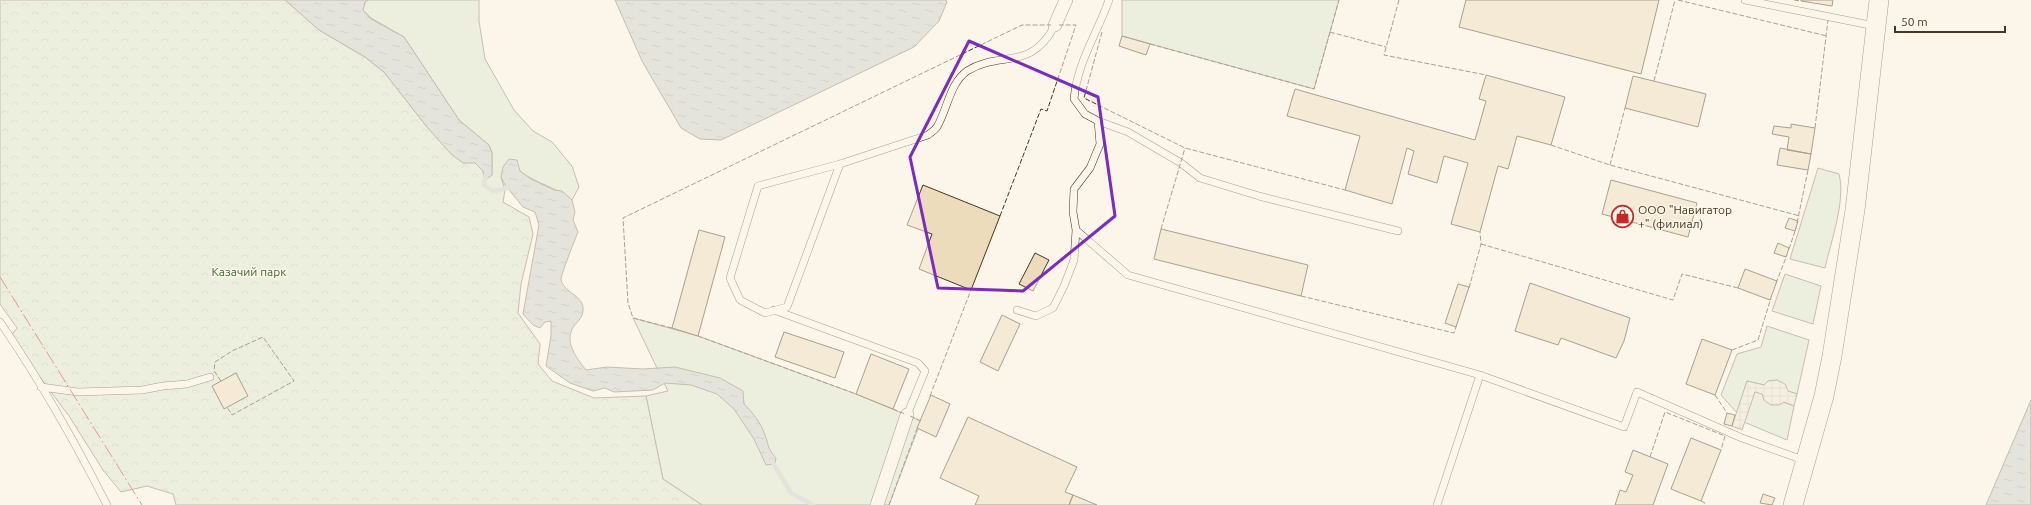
<svg xmlns="http://www.w3.org/2000/svg" width="2031" height="505" font-family="Ubuntu,sans-serif">
<style>
.grass{fill:#dce7d0;stroke:#887966}
.park{fill:url(#park-crowns);stroke:#887966}
.plaza{fill:url(#plaza-grid);stroke:#887966}
.water{fill:url(#water-ripples);stroke:#887966}
.lines{fill:none;stroke-linecap:round;stroke-linejoin:round}
.stream{stroke:#c9cecd;stroke-width:4.5}
.building{fill:#ecdcbc;stroke:#4a3520}
.lane-casing{stroke:#4a3520;stroke-width:8}
.street-casing{stroke:#4a3520;stroke-width:14}
.secondary-casing{stroke:#4a3520;stroke-width:20}
.lane{stroke:#fbf6e9;stroke-width:7}
.street{stroke:#fbf6e9;stroke-width:13}
.secondary{stroke:#fbf6e9;stroke-width:19}
.fence{stroke:#4a3520;stroke-width:1;stroke-dasharray:5 2;stroke-linecap:butt}
.power{stroke:#c62828;stroke-width:1;stroke-dasharray:14 3 2 3;stroke-linecap:butt}
.marked{fill:none;stroke:#7b2cbf;stroke-width:3;stroke-linejoin:round}
.labels{text-anchor:middle;stroke-width:3;stroke-linejoin:round;paint-order:stroke}
.poi-label{font-size:12px;fill:#4a3520;stroke:#fbf6e9;text-anchor:start}
.park-label{font-size:12px;fill:#436837;stroke:#fbf6e9}
</style>
<defs>
<pattern id="park-crowns" width="20" height="18" patternUnits="userSpaceOnUse"><rect width="20" height="18" fill="#dce7d0"/><path d="M2 6a3 3 0 1 1 6 0M12 15a3 3 0 1 1 6 0" fill="none" stroke="#bec7b2"/></pattern>
<pattern id="plaza-grid" width="8" height="8" patternUnits="userSpaceOnUse"><rect width="8" height="8" fill="#ede7d9"/><path d="M0 4h8M4 0v8" fill="none" stroke="#cdc7ba"/></pattern>
<pattern id="water-ripples" width="26" height="14" patternUnits="userSpaceOnUse"><rect width="26" height="14" fill="#c9cecd"/><path d="M2 4q2-2 4 0t4 0M15 11q2-2 4 0t4 0" fill="none" stroke="#a5a8a6"/></pattern>
</defs>
<rect width="100%" height="100%" fill="#fbf6e9"/>
<path class="grass" d="M368,0h111v21l6,38 29,51 19,21 19,11 20,24 7,21 -7,13c-15,-13 -36,-16 -52,-29l-19,6 4,13 -12,1 -9,-6 1,-5 7,-5v-22l-3,-8 -30,-25 -55,-83 -33,-19 -8,-8 2,-8z
M1122,0h217l-25,89 -192,-53z
M1818,168l21,6c7,26 -8,67 -14,94l-35,-9z
M1785,274l36,12 -8,38 -41,-13z
M633,318l65,18 158,58 65,27 -32,84h-187l-39,-26 -17,-83 22,-5z
M1767,326l42,14 -12,54 -10,-3 -18,-10 -5,4 -17,-4 -10,32 -16,-18 16,-41 24,-7z
M1755,391l39,15 -7,34 -43,-18z"/>
<path class="park" d="M0,0h285l34,30 46,27 19,15 43,55 36,36 12,-1 8,9 2,14 8,6 12,-1 -2,12 26,15 4,17 -12,50 -3,29 22,31 -2,20 14,17 42,17 52,-2 17,83 39,26h-526l-3,-11 -26,-8 -26,6 -18,-22 -34,-54 -59,-79 7,-9 -17,-24z"/>
<path class="plaza" d="M1777,380l8,4 3,7 9,3 -3,12 -10,-4 -5,3h-8l-7,-5 -2,-6 -7,-2 -13,38 -10,-4 15,-45 17,4 4,-4z"/>
<path class="water" d="M285,0h83l-3,2 -2,8 8,9 33,18 55,83 30,25 3,8v22l-7,5 -2,-9 -8,-8h-12l-12,-9 -24,-27 -43,-55 -19,-15 -46,-27z
M615,0h331l1,2 -8,19 -25,26 -193,93 -21,-1 -19,-11 -39,-67z
M509,159l8,1 3,11 11,8 23,11 8,1 10,9 3,12 -2,8 5,12c-3,7 -17,43 -17,47 1,13 24,17 22,31 0,7 -5,11 -9,16 -11,15 3,33 12,44l21,-3 36,2 32,-2 45,11 23,13 1,13c9,9 17,19 21,31 4,11 2,13 11,23l-1,6 -9,1 -12,-26 -20,-30 -17,-15 -26,-9 -26,-2 -12,7 -39,2 -9,-4 -12,3 -23,-8 -24,-17 5,-30v-15l-6,1 -5,6 -7,-3 -10,-11 16,-89 -4,-13 -12,-5 -18,-22 -4,-8 2,-10z
M2031,400v105h-45z"/>
<g class="lines">
<path class="stream" d="M486,174l-2,11 9,6 21,-4
M772,461l19,32 22,12"/>
</g>
<path class="building" d="M1466,0h193l-18,74 -182,-47z
M1801,0h32l-1,6 -31,-5z
M1122,36l28,8 -4,11 -27,-9z
M1486,75l79,22 -14,48 -34,-9 -9,33 -10,-3 -18,66 -29,-8 17,-61 -24,-7 -7,27 -29,-9 6,-23 -7,-3 -15,56 -47,-14 15,-54 -73,-20 8,-27 180,51 11,-39 -7,-2z
M1633,76l73,18 -8,33 -73,-19z
M1791,124l24,4 -4,26 -24,-4 2,-13 -17,-3 2,-8 17,2z
M1780,148l31,6 -3,16 -31,-5z
M1611,180l86,23 -9,34 -86,-23z
M923,185l77,31 -29,74 -52,-21 13,-35 -25,-9z
M1789,218l9,3 -3,10 -10,-3z
M1161,229l147,36 -7,31 -147,-37z
M699,230l26,7 -27,99 -26,-8z
M1778,243l11,5 -3,9 -12,-4z
M1035,253l14,7 -16,31 -14,-7z
M1745,269l32,12 -7,19 -32,-12z
M1530,283l100,35 -6,23 -8,17 -55,-20 -3,7 -43,-14z
M1458,284l11,3 -13,40 -11,-4z
M1002,315l18,9 -22,47 -18,-9z
M784,332l60,20 -9,26 -60,-21z
M1702,339l30,11 -17,45 -29,-11z
M871,354l38,15 -16,40 -37,-15z
M236,373l12,23 -24,13 -12,-23z
M931,395l19,9 -14,33 -19,-9z
M1727,413l8,2 -3,11 -8,-2z
M968,417l109,50 -12,25 8,3 -4,10h-94l4,-9 -39,-18z
M1691,438l30,12 -20,51 -30,-12z
M1633,450l35,14 -15,41h-38l5,-15 6,2 7,-17 -8,-3z
M1763,494l12,4 -3,7 -12,-2z
M1073,495l24,10h-28z"/>
<g class="lines">
<defs>
<path id="lane" d="M1109,0c-12,34 -32,63 -35,99l11,15 13,7 30,11 53,31 19,15 59,18 139,35
M1745,0l130,26
M1098,121l2,23 -10,24 -16,21 -1,23 3,18 52,45 352,100
M840,164l-53,143 -22,6 -25,-13 -10,-22 28,-92 82,-22 88,-29c2,-2 7,-5 9,-8 10,-17 13,-44 30,-56 34,-21 64,1 88,-46
M774,310l144,53 7,8 -18,44
M1017,310l19,6 17,-8 11,-22 10,-26 2,-30
M0,322c40,58 75,120 107,183
M41,387l37,5 64,-2 21,-4 24,-2 23,-7
M1437,505l43,-130 144,52 13,-35 105,46 64,23"/>
<path id="street" d="M1055,25l11,-25
M877,505l30,-90"/>
<path id="secondary" d="M1793,505l31,-109 8,-40 23,-146 24,-210"/>
</defs>
<use href="#lane" class="lane-casing"/>
<use href="#street" class="street-casing"/>
<use href="#secondary" class="secondary-casing"/>
<use href="#lane" class="lane"/>
<use href="#street" class="street"/>
<use href="#secondary" class="secondary"/>
<path class="fence" d="M1399,0l-15,55 102,20
M1678,0l149,36
M1794,0l7,1
M1102,32l-18,66 101,50 160,42
M1330,32l56,15
M1150,44l164,45 25,-89
M1654,81l21,-81
M1815,128l13,-108
M1551,145l59,20 190,51
M1610,165l15,-57
M1000,216l41,-107 6,2 29,-86h-17
M1797,223l11,-53
M1161,229l24,-81
M1481,244l192,56 9,-26 56,14
M1789,249l7,-21
M1776,283l11,-28
M1469,288l12,-44 -1,-12
M1301,296l153,37 3,-9
M672,328l-39,-10 -5,-15 -5,-85 399,-193h29
M698,336l158,58
M1732,350l26,-10 13,-42
M221,381l-7,-10 1,-9 17,-11 31,-14 31,44 -62,34 -5,-8
M1715,395l12,18
M930,396l41,-106
M893,409l12,5
M910,416l11,5
M1650,457l15,-45 60,24 -4,14
M1701,501l4,2 -1,2
M889,505l29,-79"/>
<path class="power" d="M0,277l142,228"/>
</g>
<path d="M0 0H2031V505H0ZM969,41l129,56 17,119 -92,75 -85,-3 -28,-131z" fill="#fbf6e9" fill-opacity=".55" fill-rule="evenodd"/>
<path class="marked" d="M969,41l129,56 17,119 -92,75 -85,-3 -28,-131z"/>
<defs>
<symbol id="shop-ring" viewBox="-11 -11 22 22"><circle r="9.5" fill="#fbf6e9" stroke="#c62828" stroke-width="1.5"/><path d="M-5-2.5h2.3a2.7 3.5 0 0 1 5.4 0H5L5.5 6h-11ZM-1.5-2.5h3a1.5 2.3 0 0 0-3 0Z" fill="#c62828"/></symbol>
</defs>
<g fill-rule="evenodd">
<use href="#shop-ring" x="1610" y="204" width="25" height="25"/>
</g>
<g class="labels">
<g class="poi-label">
<text x="1638" y="214">ООО "Навигатор<tspan x="1638" dy="14">+" (филиал)</tspan></text>
</g>
<g class="park-label">
<text x="249" y="276">Казачий парк</text>
</g>
</g>
<path d="M1895 26v6h110v-6" fill="none" stroke="#4a3520" stroke-width="2"/>
<text x="1901" y="26" font-size="12" fill="#4a3520" stroke="#fbf6e9" stroke-width="3" paint-order="stroke">50 m</text>
</svg>
